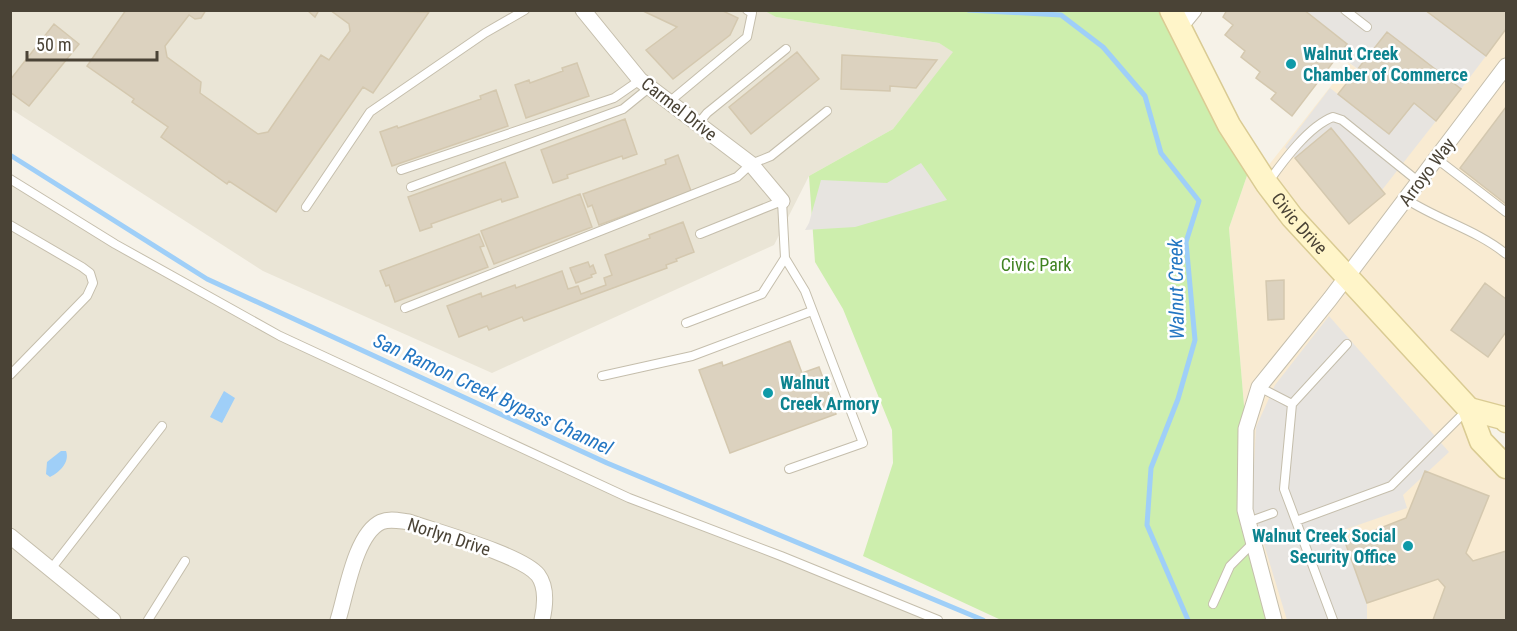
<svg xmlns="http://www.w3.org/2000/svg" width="1517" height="631" font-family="'Roboto Condensed',sans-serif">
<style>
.residential{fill:#eae5d6}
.commercial{fill:#f9ebd2}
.green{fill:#cdeead}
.parking{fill:#e7e4e0}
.water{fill:#9fcff8}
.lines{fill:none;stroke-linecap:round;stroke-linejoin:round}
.stream{stroke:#9fcff8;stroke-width:5}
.building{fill:#dcd2bf;stroke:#d4c8af;stroke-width:1.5}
.service-casing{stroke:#c5beac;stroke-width:10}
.minor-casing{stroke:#c5beac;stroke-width:17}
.secondary-casing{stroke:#dacb93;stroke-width:25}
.service{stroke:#fff;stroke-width:8}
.minor{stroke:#fff;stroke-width:15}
.secondary{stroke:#fff5c9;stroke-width:22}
.culture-dot{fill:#0f9aa8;stroke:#fff;stroke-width:2}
.labels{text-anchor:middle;stroke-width:5;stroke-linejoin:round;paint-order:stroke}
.culture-label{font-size:18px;font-weight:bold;fill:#0d838f;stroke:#fff;text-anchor:start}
.street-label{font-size:18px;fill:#4a4336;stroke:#fff}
.park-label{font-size:18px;fill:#418322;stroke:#fff}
.water-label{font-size:20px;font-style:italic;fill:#2376c2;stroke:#fff}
</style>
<rect width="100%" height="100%" fill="#f6f2e8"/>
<path class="residential" d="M765,10l11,7 163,26 15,9 -61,77 -84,47 -35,69 -282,128 -229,-102 -252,-162 -1,-98z
M10,179l32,20 238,137 349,162 309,122h-927z"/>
<path class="commercial" d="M1393,11h113v410l-37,-12 37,58v153h-232l-29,-110 1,-81 -17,-201 23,-67 9,14 88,-112 9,6z"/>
<path class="green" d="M765,11h406l81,150 -23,67 17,201 -1,81 29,110h-273l-138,-64 30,-93 -1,-33 -49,-121 -28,-47 -6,-86 84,-47 60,-77 -14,-9 -163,-26z"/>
<path class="parking" d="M1304,11h121l61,45 -25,33 -74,-57 -29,37 -20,-14 9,-12z
M1330,88l59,46 25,-31 22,18 -54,69 -51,-62 -36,30 -10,-11z
M921,163l26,37 -92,27 -50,3 4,-7 12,-43 66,3z
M1329,316l120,136 -46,43 4,13 -72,25 10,9 22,61v17h-80l-35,-115 4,-78 19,-42z"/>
<path class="water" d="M224,391l11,7 -13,25 -12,-6z
M61,451h5c4,11 -6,21 -16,26l-4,-3 1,-12z"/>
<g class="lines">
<path class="stream" d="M968,10l93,5 42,32 42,49 16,57 38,48 -13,41 9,98 -17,59 -27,69 -4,57 41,95
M10,155l197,124 400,184 376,157"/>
</g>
<path class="building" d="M126,10h80l-5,8 -6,1 -6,-4 -24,31 2,11 34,25 -1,11 58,41 10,-2 53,-77 8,5 21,-29 -1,-7 -19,-14 99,2 -56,81 -10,-6 -87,125 -47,-31 -2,3 -66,-47 7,-10 -36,-25 2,-3 -47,-33z
M307,10h12l-4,7z
M641,10h80l17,8 -8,17 -57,44 -27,-29 31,-23z
M1227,10h77l43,34 -55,72 -21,-17 5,-6 -20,-15 4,-6 -19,-15 4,-6 -20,-16 8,-10 -10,-8z
M1425,10h81v19l-20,27z
M54,24l25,20 -50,62 -19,-14v-12z
M1387,32l74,57 -25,32 -22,-18 -25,31 -51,-40z
M797,52l22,27 -68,55 -22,-27z
M842,55l95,5 -21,28 -26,-2v5l-49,-2z
M577,63l12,33 -63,22 -11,-33 14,-5 1,3 33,-12 -1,-3z
M496,90l12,36 -116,40 -12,-34 17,-6 1,2 83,-29 -1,-3z
M1506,107v97l-46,-36z
M625,119l12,35 -14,5 -1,-3 -55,19 1,3 -15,5 -12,-33z
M1331,128l54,66 -36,30 -54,-66z
M678,155l13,36 -92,34 -7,-20 -4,2 -5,-13 83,-30 -1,-4z
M505,162l13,35 -16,5 -1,-3 -70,25 1,3 -12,4 -12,-34z
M580,194l12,33 -98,37 -13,-33z
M683,222l11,30 -18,7 1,2 -11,4 1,3 -143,53 -2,-4 -33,13 -2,-4 -28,11 -12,-31 34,-13 1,4 33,-12 1,3 46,-17 6,18 10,-3 3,8 25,-9 -2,-7 8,-3 -7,-20 45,-17 -1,-3z
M479,234l5,12 -4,1 8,20 -93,35 -6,-17 -3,1 -6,-15z
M588,262l2,5 3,-2 3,8 -5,2 1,2 -16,6 -6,-15z
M1284,280v39l-16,1 -2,-39z
M1485,283l21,16v33l-18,25 -37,-27z
M790,341l12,32 17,-6 17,47 -106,39 -31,-83 23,-8 1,4z
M1425,471l64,25 -23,57 7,8 33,-10v69h-73l12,-33 -7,-8 -71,24 -22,-61 61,-24z"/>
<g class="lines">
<defs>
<path id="service" d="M1345,10l22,17
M669,102l78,-65 5,-24 -5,-3
M698,124l9,-11 79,-64
M1437,159l69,53
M401,170l213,-72 26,-18
M10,179l105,65 165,92 349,162 152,58 157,64
M1269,181c15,-21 40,-55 64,-64l9,3 77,62
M411,187l212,-78 27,-22
M1406,199c32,21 71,31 100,55
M306,207l64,-95 115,-79 40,-23
M10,225l72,42 8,6 3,10 -6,13 -77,79
M785,258l20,33 58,152 -74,26
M405,308l332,-131 14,-13 20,-8 56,-45
M686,323l76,-29 23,-36 -3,-57 -82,33
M602,376l90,-20 120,-45
M1259,387l33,17 55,-60
M1292,404l-8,85 49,131
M1296,521l95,-35 76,-76
M1248,522l25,-9
M51,569l111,-143
M1213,604l17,-38 23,-23
M148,620l37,-59"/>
<path id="minor" d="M583,10l57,70 111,84 31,37
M1180,27l14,-17
M10,536l103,84
M338,620c8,-25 17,-86 43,-98 9,-4 19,-1 28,0 28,10 113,33 129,53 9,12 7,32 4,45
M1274,620l-29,-110 1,-81 13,-42 71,-88 176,-233"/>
<g id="secondary">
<path id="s1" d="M1171,10l58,115 38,59 25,33 177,192 12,32 25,26"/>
<path d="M1469,409l34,9 3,3"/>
</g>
</defs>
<use href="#service" class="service-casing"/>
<use href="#minor" class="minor-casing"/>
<use href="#secondary" class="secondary-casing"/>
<use href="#service" class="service"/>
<use href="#minor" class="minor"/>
<use href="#secondary" class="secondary"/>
</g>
<g class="culture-dot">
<circle cx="1291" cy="64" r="6"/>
<circle cx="768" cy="393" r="6"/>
<circle cx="1408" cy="546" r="6"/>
</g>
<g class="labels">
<g class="culture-label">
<text x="1303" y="60">Walnut Creek<tspan x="1303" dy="21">Chamber of Commerce</tspan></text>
<text x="780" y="389">Walnut<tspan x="780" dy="21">Creek Armory</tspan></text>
<text x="1396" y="542" text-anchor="end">Walnut Creek Social<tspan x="1396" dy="21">Security Office</tspan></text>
</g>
<g class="street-label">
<text transform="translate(679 109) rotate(38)" y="6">Carmel Drive</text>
<text transform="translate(1427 172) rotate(-53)" y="6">Arroyo Way</text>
<text dy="6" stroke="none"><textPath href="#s1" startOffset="250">Civic Drive</textPath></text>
<text transform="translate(449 537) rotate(18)" y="6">Norlyn Drive</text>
</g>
<g class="park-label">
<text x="1036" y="271">Civic Park</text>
</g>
<g class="water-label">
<text transform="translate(1176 289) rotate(-91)" y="7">Walnut Creek</text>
<text transform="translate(493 394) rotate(25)" y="7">San Ramon Creek Bypass Channel</text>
</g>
</g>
<rect width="1517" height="631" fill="none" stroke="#4a4336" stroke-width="24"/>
<path d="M27 51v9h130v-9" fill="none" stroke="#4a4336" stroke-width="3"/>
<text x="36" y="51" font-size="18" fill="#4a4336" stroke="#ffffff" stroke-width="4.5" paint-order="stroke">50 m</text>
</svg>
